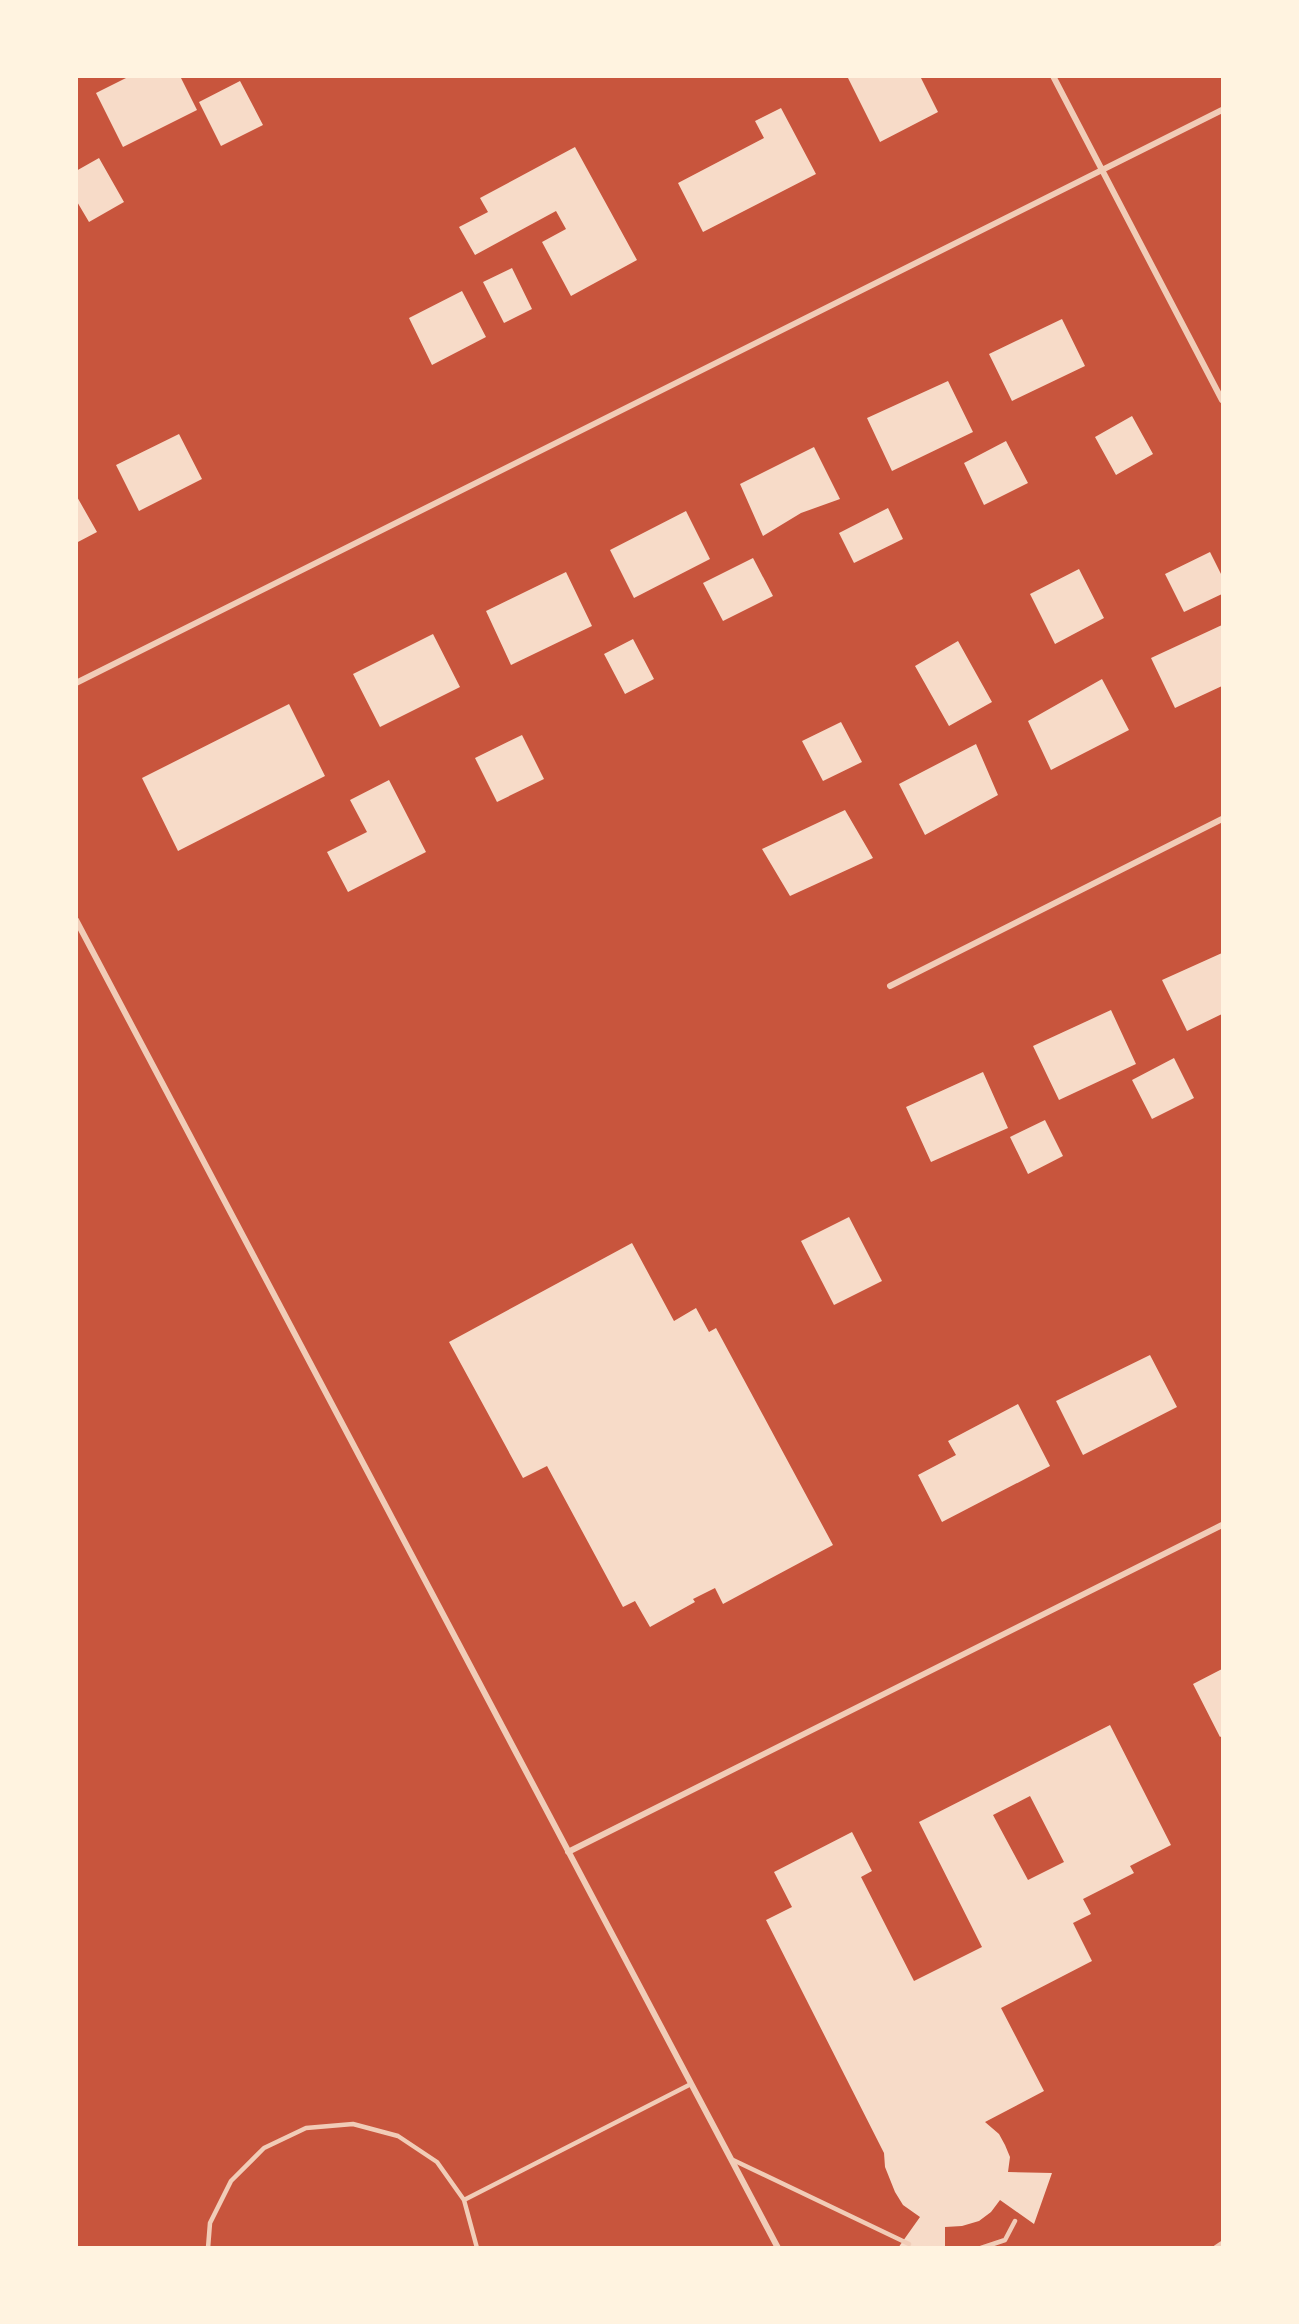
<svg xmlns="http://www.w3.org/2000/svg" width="1299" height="2324" font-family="Lato,sans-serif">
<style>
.building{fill:#f7dbc8;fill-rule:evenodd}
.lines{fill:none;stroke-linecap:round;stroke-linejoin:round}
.service{stroke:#f1ccb7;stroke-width:4.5}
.minor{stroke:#f1ccb7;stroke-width:6}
</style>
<rect width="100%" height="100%" fill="#c8553d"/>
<path class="building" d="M130,76h50l17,34 -74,37 -27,-54z
M847,76h73l18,36 -58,30z
M240,81l23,44 -42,21 -22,-44z
M781,108l35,66 -113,58 -25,-49 86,-45 -9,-17z
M575,147l62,113 -66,36 -29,-54 24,-13 -10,-18 -81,44 -16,-28 29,-15 -8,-14z
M99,158l25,44 -35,20 -13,-22v-29z
M512,268l20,41 -28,14 -21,-41z
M462,291l24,46 -54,28 -23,-47z
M1062,319l23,47 -73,35 -23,-47z
M948,381l25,51 -81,39 -25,-53z
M1132,416l21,38 -37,21 -21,-38z
M179,434l23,45 -63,32 -23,-46z
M1006,441l22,42 -44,22 -20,-42z
M814,447l26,52 -39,14 -38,23 -23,-52z
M76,495l21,37 -21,11z
M888,508l15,31 -49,24 -15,-30z
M686,511l24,48 -76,39 -24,-48z
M1210,552l12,24v18l-38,18 -19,-38z
M753,558l20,38 -50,25 -20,-38z
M1079,569l25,49 -49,26 -25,-50z
M566,572l26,54 -81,39 -25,-54z
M1222,625v61l-47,22 -24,-50z
M433,634l27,53 -80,40 -27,-53z
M633,639l21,40 -29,15 -21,-40z
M958,641l34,61 -43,24 -34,-60z
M1102,679l27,51 -78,40 -23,-49z
M289,704l36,72 -147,75 -36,-73z
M841,722l21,40 -39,19 -21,-40z
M522,735l22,44 -47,23 -22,-44z
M976,744l22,51 -73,40 -26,-51z
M389,780l37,72 -78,40 -21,-40 40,-20 -17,-32z
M845,810l28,48 -83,38 -28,-47z
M1222,953v61l-35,17 -25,-51z
M1111,1010l25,54 -77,36 -26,-54z
M1174,1058l20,40 -42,21 -20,-39z
M983,1072l25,56 -77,34 -25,-55z
M1045,1120l18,36 -35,18 -18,-37z
M849,1217l33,64 -48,24 -33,-64z
M632,1243l42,78 22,-13 13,24 7,-4 117,217 -110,59 -8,-16 -22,11 2,3 -45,25 -15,-26 -12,6 -76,-141 -24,12 -74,-136z
M1150,1355l27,52 -94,48 -27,-54z
M1018,1404l32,62 -108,56 -24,-47 38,-20 -8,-14z
M1222,1669v67l-2,1 -27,-53z
M1110,1725l61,120 -41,21 4,7 -51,26 8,15 -18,9 19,38 -91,47 43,83 -59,31 14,12 6,11 5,12 -2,15 44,1 -18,51 -34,-24 -9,12 -12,9 -17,5 -17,1v21h-47l22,-31 -17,-12 -8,-13 -10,-25 -1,-14 -118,-233 26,-13 -18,-35 78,-40 20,39 -11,6 53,104 68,-34 -63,-125zM1030,1796l34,66 -36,18 -35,-65z"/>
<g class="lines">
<path class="service" d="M733,2160l176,84
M464,2200l227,-116
M208,2248l2,-25 21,-42 33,-33 42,-20 47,-4 45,12 39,26 27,38 13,48
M981,2248l24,-8 10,-19"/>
<path class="minor" d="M1053,76l169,324
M76,683l1146,-573
M76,920l702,1328
M890,986l332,-167
M568,1852l654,-327
M1216,2248l6,-4"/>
</g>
<rect width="1299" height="2324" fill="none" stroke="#fff3e0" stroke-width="156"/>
</svg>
